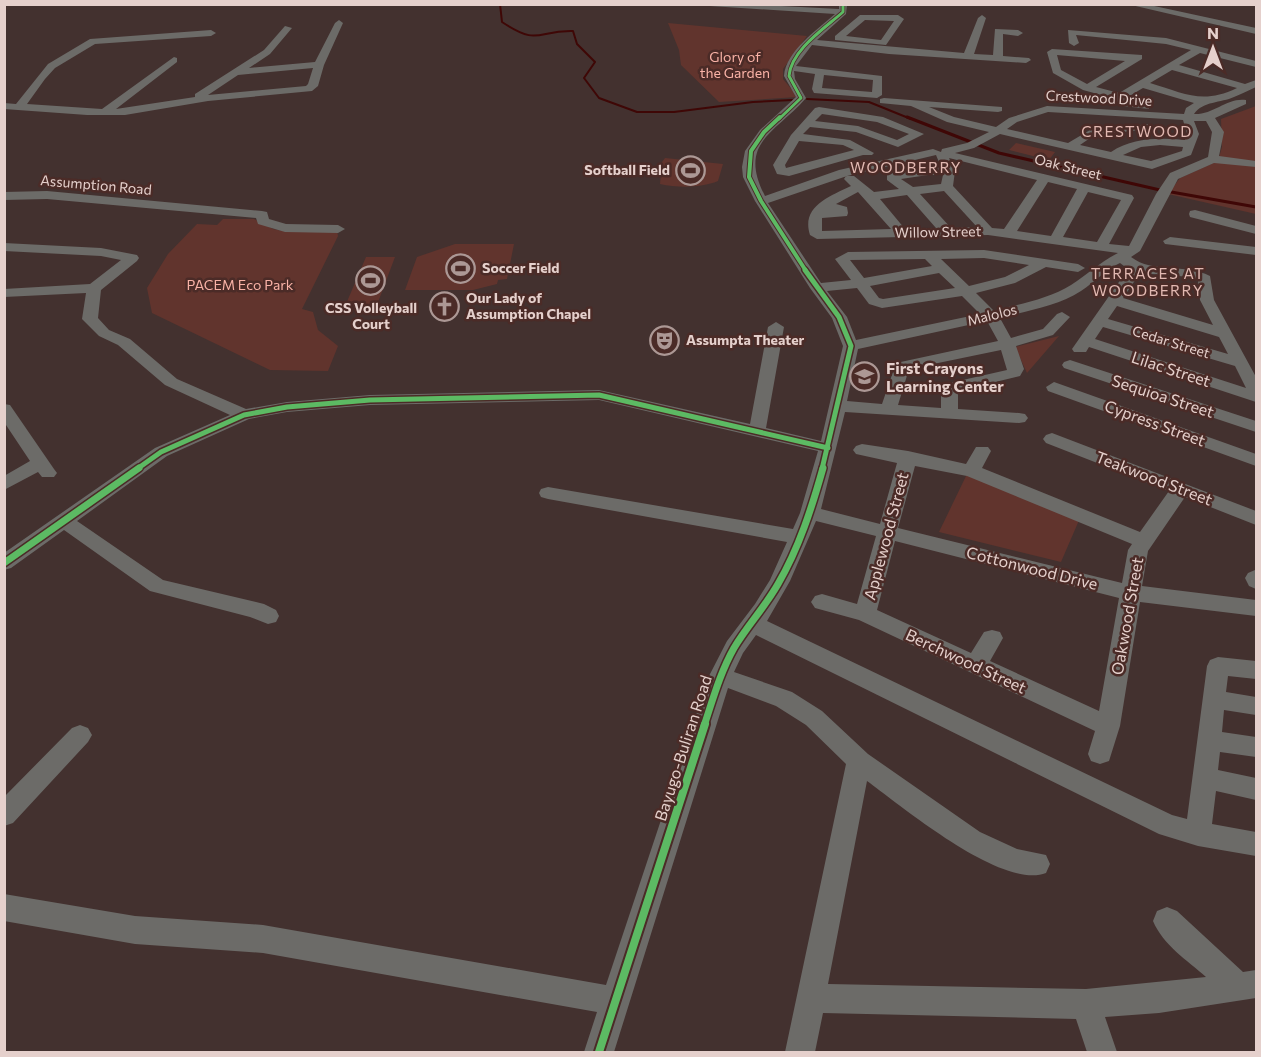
<svg xmlns="http://www.w3.org/2000/svg" width="1261" height="1057" font-family="Commissioner,sans-serif">
<style>
.green{fill:#61342d}
.lines{fill:none;stroke-linecap:round;stroke-linejoin:round}
.stream-far1{stroke:#3f0706;stroke-width:2}
.stream{stroke:#3f0706;stroke-width:3}
.minor{fill:#6c6b68;fill-rule:evenodd}
.cycleway-far4-casing{stroke:#4b2b27;stroke-width:4.5}
.cycleway-far3-casing{stroke:#4b2b27;stroke-width:6}
.cycleway-far2-casing{stroke:#4b2b27;stroke-width:8}
.cycleway-far1-casing{stroke:#4b2b27;stroke-width:10}
.cycleway-casing{stroke:#4b2b27;stroke-width:12}
.cycleway-far4{stroke:#5cba63;stroke-width:3}
.cycleway-far3{stroke:#5cba63;stroke-width:4}
.cycleway-far2{stroke:#5cba63;stroke-width:5}
.cycleway-far1{stroke:#5cba63;stroke-width:7}
.cycleway{stroke:#5cba63;stroke-width:8}
.labels{text-anchor:middle;stroke-width:5;stroke-linejoin:round;paint-order:stroke}
.far-park-label{font-size:14px;fill:#f9b2a6;stroke:#4b2b27}
.far-street-label{font-size:14px;fill:#e5d0cc;stroke:#4b2b27}
.far-poi-label{font-size:14px;font-weight:bold;fill:#e5d0cc;stroke:#4b2b27;text-anchor:start}
.far-neighbourhood-label{font-size:15px;letter-spacing:1.5px;fill:#e2b9b2;stroke:#4b2b27}
.poi-label{font-size:16px;font-weight:bold;fill:#e5d0cc;stroke:#4b2b27;text-anchor:start}
.street-label{font-size:16px;fill:#e5d0cc;stroke:#4b2b27}
</style>
<rect width="100%" height="100%" fill="#43312f"/>
<path class="green" d="M668,23l139,13 -24,33v10l15,18 -79,5 -38,-37 -2,-15z
M1256,106v108l-88,-20 12,-16 38,-17 4,-14 -1,-28z
M1016,143l39,9 -6,8 -40,-10z
M665,158l58,6 -5,17c-17,7 -40,7 -58,3l2,-22z
M223,219h31l19,10 15,3 49,-1 1,5 -36,73 11,3 5,18 20,16 -10,25 -58,-1 -118,-57 -5,-25 21,-34 29,-30 20,1z
M455,244h59l-7,35 -9,1 -1,4 -24,6h-68l12,-33z
M366,257h29l-18,48 -31,-1z
M1059,336l-32,37 -12,-26z
M967,474l113,44 -19,44 -122,-30z"/>
<g class="lines">
<path class="stream-far1" d="M500,4l2,18c38,25 34,8 71,9l4,13 18,18 -11,16 15,20 38,14h37l79,-10 39,-2
M807,99l62,3 42,17"/>
<path class="stream" d="M907,117l92,36 161,37 96,17"/>
<path class="minor" d="M679,4h65l95,5v-5h8l-1,10 -29,26 147,13 14,-35 4,-3 4,3 -12,36 19,1 2,-26 23,1 5,3 -5,3 -15,-2v22l26,2 2,2 -5,3 -137,-9 -77,-9 -16,21 86,10v19l-5,3 -63,-5 -2,-4 3,-15 -21,-3 1,8 11,19c-30,35 -69,44 -41,98l74,-26 94,-21 8,3 1,-3 25,-6 22,-11 -42,-10 -36,-16 -31,-3v-4l4,-1 118,9v4l-4,1 -69,-5 25,10 42,10 13,-9 38,-12 137,8 2,-6 8,-5 -51,-15 -17,10 1,3 22,4v4l-26,-3 -4,-1 -3,-6 -33,-9 -30,-17 -6,-21 5,-3 90,6v4l-46,28 23,6 72,-43 -25,-6 -90,-9 3,8 -5,3 -5,-3 -1,-13 98,8 90,23v6l-56,-14 -21,12 66,19 11,-4v7c-7,3 -14,7 -22,10 -13,6 -31,4 -40,17 19,1 34,-17 52,-14v4l-31,14 9,14 -5,24 37,5v6l-42,-4 -36,16 -38,72 -9,6c22,17 54,6 79,19l4,24 42,77v25l-167,-55 -3,5h-12l-2,-3 56,-80 -8,-6c-15,7 -25,19 -39,28 -23,15 -55,20 -81,27l11,20 32,-9 14,-15 5,-2 8,5 -17,18 -37,11 8,23 -4,7 -62,15v18l61,4 6,1 3,4 -3,4 -6,1 -174,-11 -24,97 59,15 17,-61 -41,-9 -3,-4 3,-4 6,-2 46,7 58,13 10,-17h12l3,4 -9,17 158,64 29,-41 -123,-48 -3,-4 3,-4 6,-2 204,78v14l-71,-28 -37,54 -6,35 114,14v16l-116,-14 -20,124 -11,35 -9,3 -9,-3 -3,-7 7,-23 -236,-111 -44,-12 -4,-6 4,-6 7,-2 35,10 19,-68 -60,-15 -26,60 -23,40 405,194 15,4 20,-153 3,-6 8,-3 38,4v18l-28,-3 -2,16 30,5v18l-32,-5 -2,22 34,5v20l-36,-5 -2,18 38,8v22l-40,-9 -4,33 44,8v24l-58,-10 -39,-12 -403,-199 -13,18 -9,19 58,20 30,19 46,43 112,78 37,17 29,6 4,9 -4,9c-44,17 -143,-66 -179,-92l-39,203 258,5 120,-12c-19,-17 -43,-32 -53,-56l4,-10 10,-4 10,4 66,61 13,-2v28l-97,15 -54,4 12,35h-30l-11,-33 -253,-6 -8,39h-30l61,-288 -40,-39 -30,-19 -48,-18 -114,364h-30l13,-40 -334,-59 -128,-9 -131,-23v-27l131,22 128,9 343,60 103,-309 18,-35 28,-37 15,-24 17,-38 -239,-43 -7,-2 -2,-4 2,-4 7,-2 245,42 7,-16 18,-62 -219,-51 -229,5 -83,7 -38,7 -82,37 -90,65 86,59 101,24 12,6 3,6 -3,6 -8,2 -18,-7 -100,-26 -86,-61 -53,38 -7,2v-17l151,-105 75,-33 -65,-30 -47,-40 -19,-9 -17,-17 4,-26 -82,4v-8l86,-5 31,-24 -20,-4 -97,-5v-8l97,5 36,7 2,3 -2,3 -36,29 -3,28 11,12 21,9 47,40 69,30 41,-7 83,-7 229,-5 151,34 18,-97 8,-5 8,5 -18,101 55,13 22,-95 -11,-28 -22,-30 -55,-87 -12,-24 -1,-10 3,-16 15,-21 36,-33 -12,-21c2,-25 33,-46 51,-62zM1057,55l68,6 -38,23 -26,-14zM1172,70l65,18c-35,17 -53,5 -87,-5zM824,75l49,5 -1,12 -50,-4zM1048,112l135,8 4,14 -2,6c-26,-2 -51,-3 -74,12l-31,-7 13,-9 53,-7 6,-3 -2,-2 -60,6 -22,13 -61,-14 10,-7zM1194,121h12l6,11 -4,25 -38,16 -14,21 -27,52 -20,-2 25,-46 -2,-3 -177,-42 19,-5 26,-14 152,35 39,-14 8,-21zM1160,145l23,2 -1,4 -31,10 -28,-6 18,-8zM936,155l5,12 -54,7v6l12,9 -25,3 -20,-16h-8l-2,3 7,7c-23,11 -50,21 -41,49l7,4 171,-4 130,18c-18,9 -31,22 -47,32 -22,14 -52,19 -77,26l-18,-18 39,-10 31,-16 32,5 7,-4 -7,-4 -94,-14 -136,2 -13,7 16,21 -30,3 -53,-80 79,-27zM949,158l88,22 -33,49 -12,-1 -39,-42 2,-15zM928,175h15l-2,9 -28,3 -12,-8zM1048,182l29,7 -26,47 -34,-5zM944,191l33,36 -26,1 -31,-34zM858,192l33,37 -69,2v-13l25,-2 1,-3 -1,-6 -11,-3zM1088,192l33,8 -24,42 -34,-5zM907,195l29,33 -31,1 -25,-30zM984,258l45,7 -24,12 -36,9 -28,-27zM925,259l7,7 -68,12 -14,-18zM939,273l16,15 -72,11 -4,-1 -9,-12zM1140,273l51,4 7,4 2,19 13,25 -90,-27zM857,288l12,16 13,4 80,-12 18,18 -124,26 -9,-23 -20,-26zM1117,306l102,31 9,17 -120,-35zM987,321l11,20 -102,22 -14,41 -35,-3 11,-52zM1103,327l132,39 11,22 -151,-49zM1001,350l6,20 -62,14 -4,9v15l-43,-3 11,-36zM915,466l52,10 165,68 -4,6 -6,33 -224,-55zM895,541l224,57 -20,113 -109,-50 13,-23 -3,-6 -8,-2 -8,2 -13,21 -94,-43z
M1127,4h18l111,24v6z
M860,15h38l6,4 -18,26 -51,-5v-4zM865,20l29,1 -13,19 -35,-4z
M339,20l4,3 -19,42 -6,21 -6,5 -104,10 -83,14h-38l-83,-6v-6l12,1 32,-40 42,-25 121,-9 5,3 -5,3 -116,8 -40,24 -10,11 -18,25 75,5 72,-52 3,1v4l-61,47 79,-12v-3l69,-44 21,-24 7,2 -22,26 -21,14 66,-6 20,-39zM313,68l-5,16 -2,2 -98,9 30,-20z
M819,107l64,10 41,17 -26,13 -42,-15 -46,-5 -7,7 47,6 24,13 -2,2h-9l-74,21 -12,-2 -4,-9 18,-30 24,-27zM822,114l55,8 32,12 -12,6 -39,-14 -43,-5zM799,141l44,4 11,5 -68,18 -1,-3z
M47,191l215,20 5,1 2,7 17,5 52,1 7,4 -7,4 -53,-1 -27,-8 -2,-6 -209,-19 -43,1v-8z
M1195,210l61,16v8l-66,-17 -1,-3 1,-3z
M1170,237l86,10v8l-91,-11 -2,-3z
M1070,360l186,61v11l-192,-64 -2,-3 2,-3z
M1054,382l202,72v12l-208,-75 -2,-4z
M4,404l6,1 44,64 3,4 -3,4h-12l-4,-5 -34,18v-14l26,-15 -26,-39z
M1255,570l1,1v18l-7,-3 -4,-8 3,-5z
M80,725l8,3 4,7 -4,7 -75,81 -9,3v-29l68,-69z"/>
<defs>
<path id="cycleway-far4" d="M779,119l22,-21 -12,-22c2,-26 36,-48 54,-64v-8"/>
<path id="cycleway-far3" d="M780,117l-16,15 -13,19 -2,26 12,24 45,70"/>
<path id="cycleway-far2" d="M805,270l34,47 12,29 -29,123
M137,469l24,-17 83,-37 43,-8 83,-7 229,-5 229,53"/>
<path id="cycleway-far1" d="M4,563l135,-95
M704,726c9,-27 16,-53 30,-78 13,-22 31,-41 44,-64 21,-36 34,-77 45,-116"/>
<path id="cycleway" d="M599,1052l106,-328"/>
</defs>
<use href="#cycleway-far4" class="cycleway-far4-casing"/>
<use href="#cycleway-far3" class="cycleway-far3-casing"/>
<use href="#cycleway-far2" class="cycleway-far2-casing"/>
<use href="#cycleway-far1" class="cycleway-far1-casing"/>
<use href="#cycleway" class="cycleway-casing"/>
<use href="#cycleway-far4" class="cycleway-far4"/>
<use href="#cycleway-far3" class="cycleway-far3"/>
<use href="#cycleway-far2" class="cycleway-far2"/>
<use href="#cycleway-far1" class="cycleway-far1"/>
<use href="#cycleway" class="cycleway"/>
</g>
<defs>
<symbol id="stadium-ring" viewBox="-11 -11 22 22"><circle r="9.5" fill="#4b2b27" stroke="#ac9895" stroke-width="1.5"/><path d="M0-5a6.5 5 0 1 0 0 10a6.5 5 0 1 0 0-10ZM-3.5-1.8h7v3.6h-7Z" fill="#ac9895"/></symbol>
<symbol id="church-ring" viewBox="-11 -11 22 22"><circle r="9.5" fill="#4b2b27" stroke="#ac9895" stroke-width="1.5"/><path d="M-1.2-6h2.4v3.5h3.3v2.4h-3.3V6h-2.4V-.1h-3.3v-2.4h3.3Z" fill="#ac9895"/></symbol>
<symbol id="theatre-ring" viewBox="-11 -11 22 22"><circle r="9.5" fill="#4b2b27" stroke="#ac9895" stroke-width="1.5"/><path d="M-5-5.5Q0-4 5-5.5V0Q5 5 0 6Q-5 5-5 0ZM-3.3-2.5H-1v1.5H-3.3ZM1-2.5H3.3v1.5H1ZM-2.8 1Q0 5.5 2.8 1Z" fill="#ac9895"/></symbol>
<symbol id="school-ring" viewBox="-11 -11 22 22"><circle r="9.5" fill="#4b2b27" stroke="#ac9895" stroke-width="1.5"/><path d="M0-5L7-2L0 1L-7-2ZM-4 1L0 2.5L4 1V4Q0 6-4 4Z" fill="#ac9895"/></symbol>
</defs>
<g fill-rule="evenodd">
<use href="#stadium-ring" x="674" y="154" width="33" height="33"/>
<use href="#stadium-ring" x="444" y="252" width="33" height="33"/>
<use href="#stadium-ring" x="354" y="264" width="33" height="33"/>
<use href="#church-ring" x="428" y="290" width="33" height="33"/>
<use href="#theatre-ring" x="648" y="324" width="33" height="33"/>
<use href="#school-ring" x="848" y="360" width="33" height="33"/>
</g>
<g class="labels">
<g class="far-park-label">
<text x="735" y="62">Glory of<tspan x="735" dy="16">the Garden</tspan></text>
<text x="240" y="290">PACEM Eco Park</text>
</g>
<g class="far-street-label">
<text transform="translate(1099 98) rotate(3)" y="5">Crestwood Drive</text>
<text transform="translate(1068 167) rotate(14)" y="5">Oak Street</text>
<text transform="translate(96 185) rotate(5)" y="5">Assumption Road</text>
<text transform="translate(938 232) rotate(-1)" y="5">Willow Street</text>
<text transform="translate(992 315) rotate(-14)" y="5">Malolos</text>
<text transform="translate(1171 342) rotate(17)" y="5">Cedar Street</text>
</g>
<g class="far-poi-label">
<text x="670" y="175" text-anchor="end">Softball Field</text>
<text x="482" y="273">Soccer Field</text>
<text x="466" y="303">Our Lady of<tspan x="466" dy="16">Assumption Chapel</tspan></text>
<text x="371" y="313" text-anchor="middle">CSS Volleyball<tspan x="371" dy="16">Court</tspan></text>
<text x="686" y="345">Assumpta Theater</text>
</g>
<g class="far-neighbourhood-label">
<text x="1137" y="137">CRESTWOOD</text>
<text x="906" y="173">WOODBERRY</text>
<text x="1148" y="279">TERRACES AT<tspan x="1148" dy="17">WOODBERRY</tspan></text>
</g>
<g class="poi-label">
<text x="886" y="374">First Crayons<tspan x="886" dy="18">Learning Center</tspan></text>
</g>
<g class="street-label">
<text transform="translate(1171 369) rotate(18)" y="6">Lilac Street</text>
<text transform="translate(1163 396) rotate(18)" y="6">Sequioa Street</text>
<text transform="translate(1155 423) rotate(20)" y="6">Cypress Street</text>
<text transform="translate(1154 478) rotate(21)" y="6">Teakwood Street</text>
<text transform="translate(886 536) rotate(-75)" y="6">Applewood Street</text>
<text transform="translate(1032 568) rotate(14)" y="6">Cottonwood Drive</text>
<text transform="translate(1127 616) rotate(-80)" y="6">Oakwood Street</text>
<text transform="translate(966 661) rotate(25)" y="6">Berchwood Street</text>
<text transform="translate(683 748) rotate(-72)" y="6">Bayugo-Buliran Road</text>
</g>
</g>
<rect width="1261" height="1057" fill="none" stroke="#e5d0cc" stroke-width="12"/>
<g transform="translate(1213 48)" stroke="#4b2b27" stroke-width="4.5" paint-order="stroke">
<path d="M0-4.5L10 22L0 15L-10 22Z" fill="#e5d0cc"/>
<text y="-9" font-size="16" font-weight="bold" text-anchor="middle" fill="#e5d0cc">N</text>
</g>
</svg>
